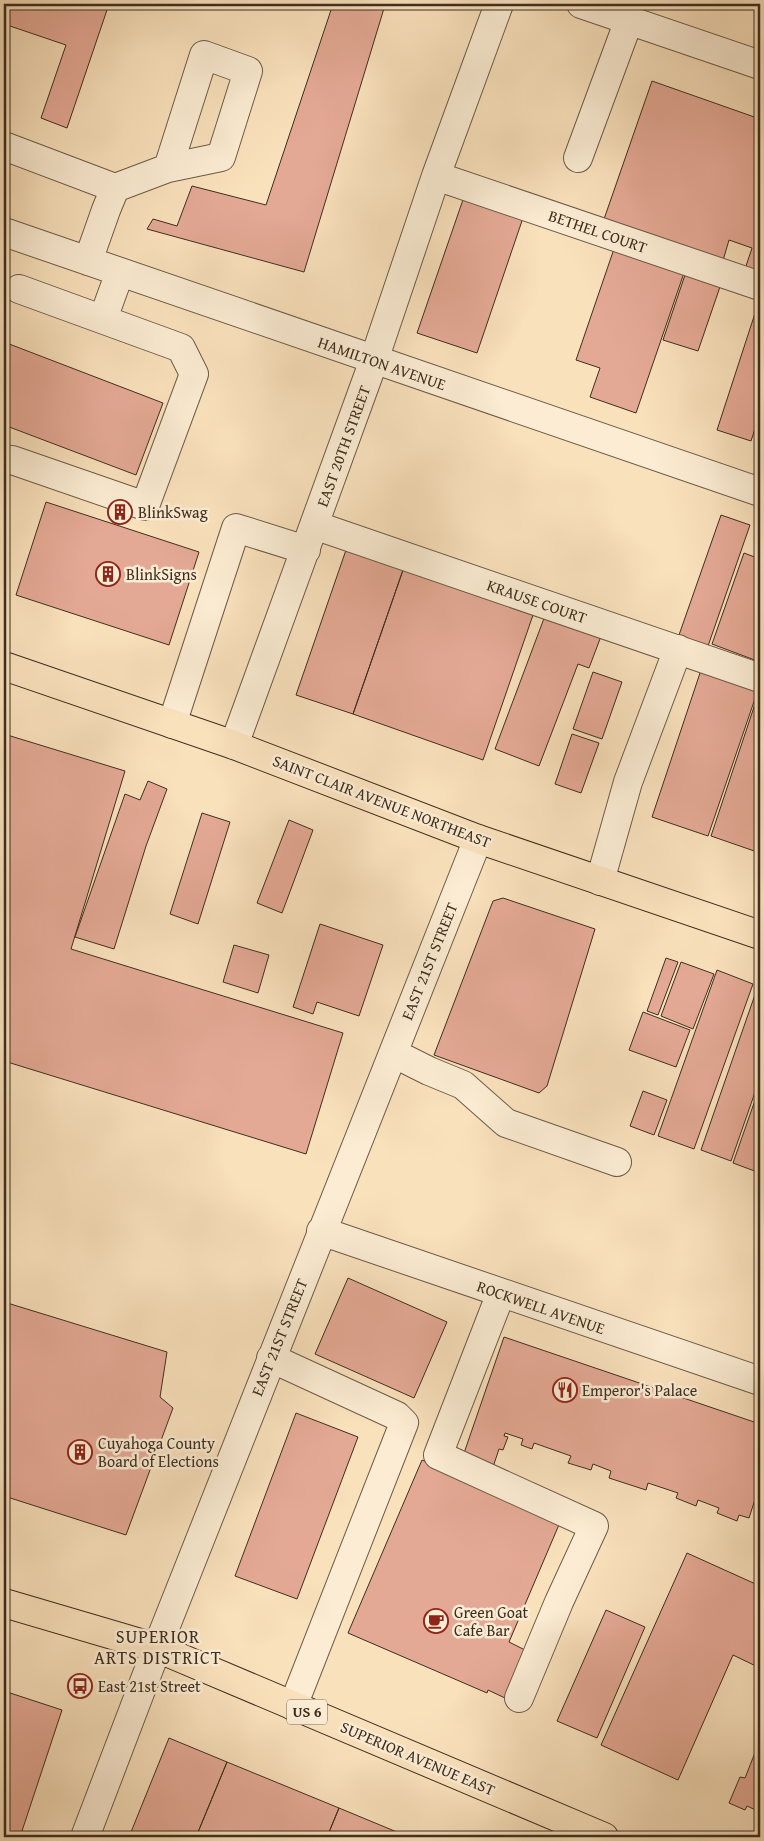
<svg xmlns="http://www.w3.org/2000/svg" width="764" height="1841" font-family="'Gentium Book Plus',serif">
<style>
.building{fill:#e4a995;stroke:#3e2e20}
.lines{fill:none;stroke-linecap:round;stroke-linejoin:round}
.minor-casing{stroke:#6d5b47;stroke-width:30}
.major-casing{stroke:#3e2e20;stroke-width:30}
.minor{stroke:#fbecd3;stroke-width:28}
.major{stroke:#f9e1bc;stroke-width:28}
.labels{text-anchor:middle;stroke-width:5;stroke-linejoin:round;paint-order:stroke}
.shield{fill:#fbecd3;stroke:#776756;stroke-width:1}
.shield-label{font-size:15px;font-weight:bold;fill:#3e2e20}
.street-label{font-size:16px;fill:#3e2e20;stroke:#fbecd3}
.poi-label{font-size:16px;fill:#3e2e20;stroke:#fbecd3;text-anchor:start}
.neighbourhood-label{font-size:18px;letter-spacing:1px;fill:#3e2e20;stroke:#fbecd3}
</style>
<rect width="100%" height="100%" fill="#f9e1bc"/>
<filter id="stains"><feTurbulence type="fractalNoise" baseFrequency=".004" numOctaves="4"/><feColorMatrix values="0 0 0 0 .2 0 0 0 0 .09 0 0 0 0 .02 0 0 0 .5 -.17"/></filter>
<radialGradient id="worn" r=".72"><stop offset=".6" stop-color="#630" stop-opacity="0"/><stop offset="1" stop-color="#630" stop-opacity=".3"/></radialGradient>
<path class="building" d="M4,4h105l-42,124 -26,-10 25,-73 -62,-21z
M333,4l52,1 -81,267 -157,-43 6,-10 24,7 15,-40 74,19z
M652,81l108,38v155l-15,-5 7,-21 -23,-8 -7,24 -119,-42z
M466,191l59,21 -48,141 -60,-20z
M616,243l70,24 -50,146 -46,-16 10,-29 -24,-8z
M687,269l35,12 -24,70 -35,-11z
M760,298v115l-9,28 -34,-11z
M4,342l159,61 -27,72 -132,-50z
M46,502l153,50 -30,93 -153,-50z
M115,505l13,3 -4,11 -13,-4z
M721,515l29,10 -42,121 -29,-11z
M346,550l57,20 -50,144 -57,-19z
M744,553l16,6v103l-48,-18z
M403,570l130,45 -50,145 -130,-46z
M546,613l57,18 -14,37 -11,-4 -39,102 -44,-17z
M703,664l57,20 -52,152 -56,-19z
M593,672l29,10 -20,57 -29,-10z
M760,689v164l-49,-17z
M4,734l121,37 -54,178 272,84 -37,121 -302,-93z
M572,734l27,9 -18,50 -26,-9z
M148,781l19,8 -21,57 -32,103 -39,-12 50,-143 15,6z
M202,813l28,9 -32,102 -28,-10z
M289,820l24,10 -31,83 -25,-10z
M503,898l92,31 -48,157 -8,7 -105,-38 59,-154z
M320,924l63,21 -24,71 -42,-14 -4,12 -20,-7z
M234,945l35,10 -11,38 -35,-11z
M666,958l12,4 -20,53 -11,-4z
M681,962l33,12 -21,55 -32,-13z
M717,970l36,14 -59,165 -36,-13z
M758,986l2,1v91l-29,83 -30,-11z
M643,1012l47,18 -14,37 -47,-17z
M760,1086v87l-27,-10z
M643,1091l24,9 -13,35 -24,-9z
M348,1278l99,44 -33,76 -99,-44z
M4,1302l163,50 -7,45 13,11 -47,127 -122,-39z
M504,1337l256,87v60l-11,34 -10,-3 -2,6 -20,-8 2,-5 -21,-8 -2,6 -20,-8 2,-5 -30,-10 -2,7 -37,-12 2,-7 -18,-7 -2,6 -23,-7 3,-7 -37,-13 -2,6 -11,-4 2,-6 -18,-6 -1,3 4,1 -5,13 -4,-1 -6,18 -30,-11z
M296,1413l62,24 -61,162 -62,-23z
M422,1460l139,60 -52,122 18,9 -22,47 -17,-8 -1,3 -139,-60z
M687,1553l73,33v82l-27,-13 -55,125 -77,-35z
M606,1610l39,17 -48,111 -40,-17z
M4,1691l58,19 -42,127h-16z
M169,1738l58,24 -31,75h-67z
M760,1740v72l-13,-6 -2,4 -16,-7 11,-26 5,1z
M227,1762l112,46 -12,29h-131z
M339,1808l70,29h-82z"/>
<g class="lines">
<defs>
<path id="minor" d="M581,4l179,61
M4,146l111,42
M578,158l51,-138
M436,176l324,110
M4,232l756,260
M88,261l18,-51 9,-22 53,-20 36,-113 44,16 -27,86 -53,11
M103,319l17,-47
M12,460l133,46 49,-132 -13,-26 -162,-59
M314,525l446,153
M172,724l64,-196 70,22
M234,745l140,-385 62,-184 63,-172
M600,881l28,-99 50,-133
M393,1053l36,18 34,14 43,38 111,39
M321,1231l439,150
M501,1293l-63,162 156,71 -35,76 -40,96
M271,1358l126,58 7,7 -111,283
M85,1837l72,-189 321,-809"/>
<path id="major" d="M4,666l230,79 244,94 282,96
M4,1603l153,45 447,189"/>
</defs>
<use href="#minor" class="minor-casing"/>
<use href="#major" class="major-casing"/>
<use href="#minor" class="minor"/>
<use href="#major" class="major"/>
</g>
<defs>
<symbol id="building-ring" viewBox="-11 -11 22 22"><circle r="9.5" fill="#fbecd3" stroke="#8f2418" stroke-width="1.5"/><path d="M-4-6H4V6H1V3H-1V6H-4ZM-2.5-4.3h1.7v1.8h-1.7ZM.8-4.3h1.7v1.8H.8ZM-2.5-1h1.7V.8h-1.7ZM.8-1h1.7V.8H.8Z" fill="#8f2418"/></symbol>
<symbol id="restaurant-ring" viewBox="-11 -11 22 22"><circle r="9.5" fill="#fbecd3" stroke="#8f2418" stroke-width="1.5"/><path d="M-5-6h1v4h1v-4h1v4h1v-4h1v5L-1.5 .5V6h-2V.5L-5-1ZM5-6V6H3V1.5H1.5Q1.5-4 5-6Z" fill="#8f2418"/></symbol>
<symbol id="cafe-ring" viewBox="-11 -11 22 22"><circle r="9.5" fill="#fbecd3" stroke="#8f2418" stroke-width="1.5"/><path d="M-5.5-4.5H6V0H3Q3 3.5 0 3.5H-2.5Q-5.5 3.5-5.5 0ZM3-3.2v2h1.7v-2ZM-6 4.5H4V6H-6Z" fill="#8f2418"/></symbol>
<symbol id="bus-ring" viewBox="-11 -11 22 22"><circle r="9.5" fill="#fbecd3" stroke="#8f2418" stroke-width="1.5"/><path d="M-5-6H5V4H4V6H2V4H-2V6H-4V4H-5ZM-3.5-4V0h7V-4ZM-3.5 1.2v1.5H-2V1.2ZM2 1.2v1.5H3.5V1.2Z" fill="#8f2418"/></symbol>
</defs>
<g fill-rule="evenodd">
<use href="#building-ring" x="106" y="498" width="28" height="28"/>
<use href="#building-ring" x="94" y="560" width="28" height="28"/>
<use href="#restaurant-ring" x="551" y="1376" width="28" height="28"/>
<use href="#building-ring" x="66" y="1438" width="28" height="28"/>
<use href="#cafe-ring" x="422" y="1607" width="28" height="28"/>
<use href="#bus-ring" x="66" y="1672" width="28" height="28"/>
</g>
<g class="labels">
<rect class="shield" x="287" y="1699.5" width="40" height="25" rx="4"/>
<g class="shield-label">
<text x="307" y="1717">US 6</text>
</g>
<g class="street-label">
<text transform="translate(598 231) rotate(19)" y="6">BETHEL COURT</text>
<text transform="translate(382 363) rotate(19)" y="6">HAMILTON AVENUE</text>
<text transform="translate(343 446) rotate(-70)" y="6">EAST 20TH STREET</text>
<text transform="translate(537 601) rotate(19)" y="6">KRAUSE COURT</text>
<text transform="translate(382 801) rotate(21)" y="6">SAINT CLAIR AVENUE NORTHEAST</text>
<text transform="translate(429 961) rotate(-68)" y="6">EAST 21ST STREET</text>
<text transform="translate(541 1307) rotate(19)" y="6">ROCKWELL AVENUE</text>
<text transform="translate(279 1337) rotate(-68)" y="6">EAST 21ST STREET</text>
<text transform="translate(418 1758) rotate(23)" y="6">SUPERIOR AVENUE EAST</text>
</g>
<g class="poi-label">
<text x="138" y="518">BlinkSwag</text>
<text x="126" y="580">BlinkSigns</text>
<text x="582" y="1396">Emperor's Palace</text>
<text x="98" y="1449">Cuyahoga County<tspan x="98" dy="18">Board of Elections</tspan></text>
<text x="454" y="1618">Green Goat<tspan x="454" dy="18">Cafe Bar</tspan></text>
<text x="98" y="1692">East 21st Street</text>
</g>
<g class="neighbourhood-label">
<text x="158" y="1643">SUPERIOR<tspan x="158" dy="21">ARTS DISTRICT</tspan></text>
</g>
</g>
<rect width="764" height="1841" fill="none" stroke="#f9e1bc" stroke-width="20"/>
<rect x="5" y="5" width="754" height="1831" fill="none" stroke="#3e2e20" stroke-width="2.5"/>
<rect x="10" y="10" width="744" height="1821" fill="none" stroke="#3e2e20"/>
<rect width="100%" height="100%" filter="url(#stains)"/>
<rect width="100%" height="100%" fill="url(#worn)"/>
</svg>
